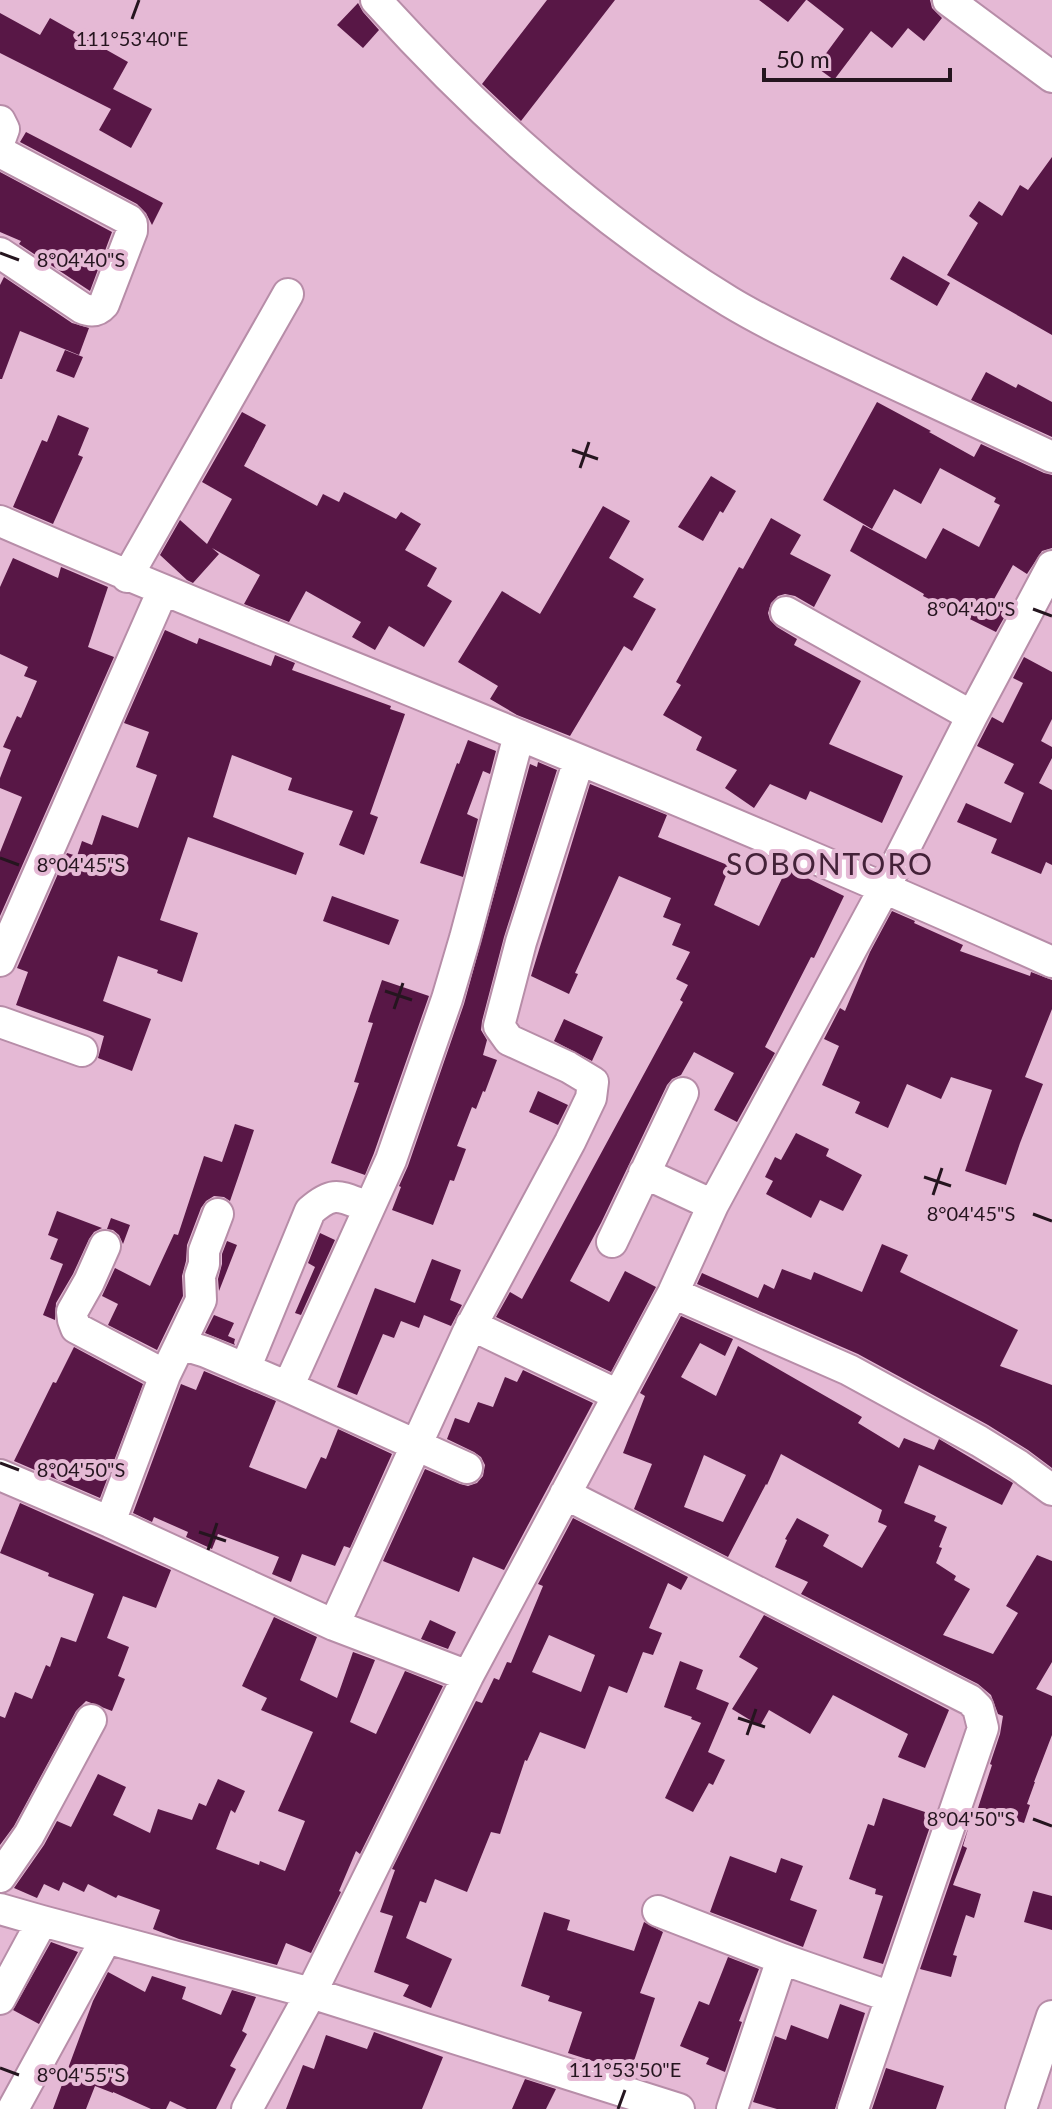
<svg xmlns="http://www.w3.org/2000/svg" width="1052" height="2109" font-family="Lato,sans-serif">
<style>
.building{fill:#581746;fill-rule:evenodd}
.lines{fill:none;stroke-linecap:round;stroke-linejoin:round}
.minor-casing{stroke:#b78da8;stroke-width:34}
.minor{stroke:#fff;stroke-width:30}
.ticks{fill:none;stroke:#25151f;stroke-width:3}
.labels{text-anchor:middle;stroke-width:8;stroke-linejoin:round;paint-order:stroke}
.quarter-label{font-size:30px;letter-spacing:2px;fill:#442239;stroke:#e5b9d5}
.ticks-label{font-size:20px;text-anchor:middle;fill:#25151f;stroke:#e5b9d5;stroke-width:8;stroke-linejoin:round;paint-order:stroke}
</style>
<rect width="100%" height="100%" fill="#e5b9d5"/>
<path class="building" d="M547,0h68l-94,121 -39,-37z
M759,0h47l-18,22z
M807,0h123l2,8 10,10 -18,23 -16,-13 -16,20 -21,-17 -37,49 -18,-13 28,-38z
M358,3l5,9 16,18 -16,18 -26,-23z
M0,13l40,22 10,-17 78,44 -15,27 39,20 -21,39 -32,-18 12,-21 -111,-56z
M26,132l137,71 -11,22 -6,-12 -9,-9 -117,-62z
M1052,157v178l-105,-60 31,-52 -9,-7 10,-15 23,15 18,-31 8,5z
M0,172l112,60 -22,59 -71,-47 2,-3 -21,-9z
M903,256l47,27 -13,23 -47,-27z
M4,277l68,46 17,5 -10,27 -59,-24 -18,48h-2v-94z
M65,350l18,7 -9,21 -18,-7z
M986,372l30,16 2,-4 34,18v35l-81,-37z
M877,402l54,29 -2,1 45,25 7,-13 63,29 8,2v73l-10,3 -15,23 -14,-9 -20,36 16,8 -13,23 -73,-36 1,-2 -74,-43 13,-26 63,34 17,-31 36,19 21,-42 -6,-3 2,-4 -56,-30 -19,36 -27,-15 -22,40 -49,-29z
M242,412l24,13 -22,41 73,40 6,-12 16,8 5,-10 52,27 5,-7 20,12 -16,26 32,18 -10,18 25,15 -28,46 -35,-21 -14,24 -23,-13 9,-15 -55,-31 -17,31 -45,-18 16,-29 -48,-27 7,6 -26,29 -6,-3 -27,-25 20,-35 27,24 25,-45 -30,-17z
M58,415l31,13 -11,27 5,2 -30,67 -40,-17 29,-67 5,2z
M711,476l25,15 -13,22 -3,-2 -17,30 -25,-14z
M603,506l27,15 -21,37 35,21 -11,18 23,12 -24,42 -8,-5 -54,90 -53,-21 -27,-16 8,-13 -40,-24 44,-71 38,23z
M771,518l30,17 -11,19 41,21 -17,32 -19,-11 -10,-2 -7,2 -7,7 -3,10 2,7 7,7 20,12 -3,6 67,36 -32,63 74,32 -21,47 -72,-32 -4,9 -36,-16 -16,24 -29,-20 12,-18 -41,-20 6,-13 -39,-22 18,-30 -5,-3 63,-115 4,2z
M13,558l45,20 3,-11 47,20 -20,60 26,10 -114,259v-64l22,-55 -22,-9v-10l11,-28 -8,-3 14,-31 4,2 16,-37 -13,-5 4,-9 -28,-13v-67z
M165,630l32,14 2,-6 72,28 4,-11 20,8 -3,7 99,36 -1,3 15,5 -35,100 8,3 -14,38 -25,-10 14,-34 -65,-21 4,-12 -60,-23 -19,62 91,36 -8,22 -108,-38 -28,83 38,13 -16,49 -25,-9 1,-3 -40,-14 -15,45 48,18 -19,52 -34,-13 6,-22 -88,-31 12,-33 -11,-4 50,-115 10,3 5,-15 10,4 10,-30 36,13 19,-53 -21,-8 13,-35 -25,-9z
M1024,657l28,15v47l-11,22 11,6v11l-13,25 13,7v75l-6,-3 -5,12 -50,-21 6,-14 -40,-17 9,-19 45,20 13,-30 -20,-10 10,-19 -37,-18 15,-29 11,6 20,-40 -10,-5z
M468,740l28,11 -6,23 -7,-3 -16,43 11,5 -15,58 -43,-14 37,-100 2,1z
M538,762l19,8 -53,167 -22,84 -1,9 6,10 -4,15 14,5 -12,32 -2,-1 -7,18 -4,-2 -15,39 9,3 -12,32 -4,-1 -17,45 -41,-15 9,-23 -2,-1 9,-20 56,-162 66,-240 7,3z
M590,784l77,31 -9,22 72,29 -16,39 45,21 28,-58 57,28 -30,62 -3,-1 -46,90 10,6 -38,69 -23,-12 20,-37 -40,-21 -13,23 -9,4 -5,6 -66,138 -31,58 39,21 16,-31 31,16 -45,85 -115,-55 14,-25 12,7 161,-297 -3,-2 8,-15 -12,-6 14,-27 -18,-7 9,-21 -18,-7 8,-19 -52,-22 -44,97 3,1 -9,20 -38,-18z
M332,896l67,24 -10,25 -66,-24z
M892,911l23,10 -1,2 49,22 -3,6 70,25 1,-4 21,8v29l-27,68 18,7 -23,59 -14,42 -41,-14 27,-81 -41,-13 -10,22 -34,-15 -19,44 -33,-15 5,-11 -38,-17 17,-39 -15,-7 16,-31 5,3 25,-59z
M382,980l47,16 -55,157 -9,22 -34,-12 28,-80 -5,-1 19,-59 -5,-1z
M564,1019l39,18 -11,24 -38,-20z
M538,1091l30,14 -10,20 -29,-13z
M235,1124l19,6 -14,42 -10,29 -6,-4 -10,-1 -8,5 -5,7 -14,37 -1,16 -4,15 1,20 -26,54 -49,-25 10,-21 -16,-8 13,-28 35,18 24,-52 4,1 26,-79 18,6z
M796,1133l33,16 -3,7 36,19 -19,36 -23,-11 -9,18 -45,-24 7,-13 -8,-4 10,-20 6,3z
M57,1211l45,17 -8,4 -5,7 -16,35 -17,29 -1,17 -12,-5 20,-51 -13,-5 8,-20 -10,-4z
M111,1218l19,7 -7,19 -4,-9 -6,-5 -6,-1z
M320,1233l15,7 -34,75 -6,-2 20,-46 -7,-4z
M227,1241l10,4 -18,46 -1,-12 4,-15v-10z
M882,1244l26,11 -8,17 118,58 -18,36 52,19v83l-24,-18 -40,-25 -130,-71 -161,-70 5,-11 56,25 6,-14 10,5 8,-20 29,11 3,-8 48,20z
M432,1259l29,11 -11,30 12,5 -11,21 -27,-11 -5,13 -18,-7 -7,17 -11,-4 -26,61 -20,-8 38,-99 40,15z
M214,1315l20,8 -6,13 7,3 -1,4 1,2 -30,-12z
M681,1316l52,23 -8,17 -25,-13 -19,34 35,19 22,-50 124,71 -4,6 41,25 5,-10 30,12 5,-11 74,44 -11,22 -83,-40 -15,38 32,13 -2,5 13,6 -8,20 3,1 -6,15 20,13 -2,4 16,9 -27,46 50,19 25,-41 -12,-7 31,-51 15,6v101l-16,27 16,7v39l-18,47h1l-8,22 3,1 -6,18 -46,-15 14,-43 -2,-1 10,-30 3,-18 -5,-2 -7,-19 -13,-11 -177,-90 7,-12 -33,-15 12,-27 -2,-1 12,-21 32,17 -6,11 39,22 25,-42 -9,-4 4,-12 -101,-56 -14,31 -1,-1 -38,73 -94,-48 18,-45 -29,-11 22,-57 -5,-3zM704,1455l42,20 -23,47 -39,-15z
M74,1347l69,37 -43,114 -86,-37 39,-79 3,1z
M523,1370l70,33 -89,167 -31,-13 -14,35 -76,-31 42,-92 35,15 8,2 9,-3 6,-7 2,-11 -4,-8 -7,-5 -27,-13 8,-21 14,5 9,-21 15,5 12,-30 12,5z
M204,1371l72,30 -27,66 57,22 15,-32 5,2 12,-30 54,25 -42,94 -6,-2 -9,20 -33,-12 -11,28 -19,-8 7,-17 -61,-23 -6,15 -26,-12 2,-5 -34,-15 -2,5 -19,-9 48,-129 15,6z
M20,1503l151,67 -15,38 -33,-12 -16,42 22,9 -11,29 7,3 -13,32 -26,-10 -10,10 -62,115 -14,19v-129l5,2 10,-26 17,7 14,-34 4,2 11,-30 15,5 18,-48 -46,-18 1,-3 -49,-20z
M573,1518l115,59 -7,13 -13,-7 -19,45 13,5 -9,22 -10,-3 -16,41 -18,-7 -24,63 -45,-17 -13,29 -2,-1 -25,74 -9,-2 -24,60 -32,-13 -9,24 -6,-2 -14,37 46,21 -21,49 -28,-12 6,-11 -35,-13 19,-56 -13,-4 15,-42 -3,-1 84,-168 6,2 12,-25 5,2 8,-18 4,1 32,-77 -5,-2zM549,1635l46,20 -14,37 -49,-20z
M764,1615l185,95 -24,58 -27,-11 10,-23 -75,-39 -23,39 -41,-24 -9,16 -28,-17 26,-41 -19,-11z
M274,1617l43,20 -17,43 37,18 16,-46 22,8 -25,62 26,12 29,-63 38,15 -83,168 -4,-3 -17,40 2,1 -30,61 -25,-10 -9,22 -98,-26 -26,-10 7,-19 -42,-15 -2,3 -28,-14 -4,8 -21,-10 -4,9 -15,-7 -7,14 -23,-10 30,-43 13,-24 14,6 27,-53 28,13 -13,28 37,18 8,-24 34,11 7,-17 7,3 12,-27 27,12 -10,22 -4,-3 -15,39 43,16 1,-4 25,10 20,-50 -27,-10 35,-79 -52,-22 6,-12 -25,-12z
M430,1620l26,12 -8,17 -27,-10z
M680,1661l23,9 -7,19 33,14 -21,49 17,8 -12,25 -4,-2 -16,29 -28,-14 36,-75 -10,-4 1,-2 -28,-10z
M883,1798l51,17 -51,149 -20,-6 20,-62 -8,-2 1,-5 -27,-10 19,-55 6,2z
M969,1826l-6,20 4,2 -14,37 28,9 -7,24 -8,-3 -13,40 4,1 -6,21 -31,-8z
M730,1856l46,17 5,-15 22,8 -13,34 27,10 -14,37 -93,-35z
M1033,1891l19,5v34l-28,-8z
M544,1912l26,8 -3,10 67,21 10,-29 19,10 -23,61 15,5 -25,75 -62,-20 14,-41 -34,-11 2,-5 -29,-10z
M51,1942l27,10 -39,72 -26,-14z
M728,1957l31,12 -20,52 3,1 -17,50 -19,-8 3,-6 -29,-12 19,-45 10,4z
M108,1972l37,20 7,-16 34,11 -4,12 39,16 11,-25 24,7 -14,34 5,3 -17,32 6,3 -20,40h-29l-17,-8 -4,8h-15l-38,-17v1l-18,-7 -9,23h-33l40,-108z
M840,2004l25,9 -30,96h-58l-24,-7 22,-66 11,4 5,-15 37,14z
M374,2032l69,25 -21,52h-136l17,-44 11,4 12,-34 41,14z
M886,2068l58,18 -8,23h-64z
M525,2079l31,10 -10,20h-34z"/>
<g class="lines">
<defs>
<path id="minor" d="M376,0c104,115 221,221 354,302 45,27 93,48 141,71 60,28 121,56 181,84
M948,0l104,77
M0,121l4,8 -4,11
M0,152l129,68 3,4v7l-28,73c-7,8 -13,8 -22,4l-82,-55
M0,521c172,75 346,142 519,214 179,73 357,148 533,227
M127,577l161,-283
M786,612l186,104
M0,961l163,-371
M0,1022l82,29
M644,1173l69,32
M612,1242l71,-149
M105,1246l-16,36 -17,30 1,8 3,8 89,47
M673,1293l176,77 130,71 39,24 34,25
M471,1325l147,70
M180,1344l21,-44 -1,-24 4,-12v-13l14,-37
M245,1369l65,-158c25,-22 30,-14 59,-4
M288,1387l103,-227 56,-161 18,-61 54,-203
M0,1475l110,47 224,103 134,51
M565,1494l405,206 8,8 5,20 -130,381
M110,1522l55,-147 15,-31 26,8 82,35 179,81
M334,1625l134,-293 102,-190 21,-44 2,-16 -25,-15 -59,-27 -10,-14 22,-84 58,-182
M0,1877l29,-42 62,-115
M0,1909l42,12 269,72 368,116
M658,1911l124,48 109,38
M0,1999l42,-78
M13,2109l93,-170
M247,2109l64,-116 157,-317 205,-383 40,-88 172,-318 87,-171 80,-150
M732,2109l50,-150
M1021,2109l31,-93"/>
</defs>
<use href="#minor" class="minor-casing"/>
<use href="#minor" class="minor"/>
</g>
<path class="ticks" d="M132,19l7,-19M0,253l19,7M572,450l26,9M580,468l9,-26M1033,609l19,7M0,858l19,7M385,991l27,9M394,1009l9,-26M924,1177l27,9M933,1195l9,-27M1033,1214l19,7M0,1463l19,7M199,1532l27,9M208,1550l9,-27M738,1718l27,9M747,1735l9,-26M1033,1819l19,7M0,2068l19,7M618,2109l7,-19"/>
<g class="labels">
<g class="quarter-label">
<text x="830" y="875">SOBONTORO</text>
</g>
</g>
<g class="ticks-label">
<text x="132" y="46">111°53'40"E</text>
<text x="81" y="267">8°04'40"S</text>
<text x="971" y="616">8°04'40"S</text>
<text x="81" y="872">8°04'45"S</text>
<text x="971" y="1221">8°04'45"S</text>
<text x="81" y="1477">8°04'50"S</text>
<text x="971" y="1826">8°04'50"S</text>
<text x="625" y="2077">111°53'50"E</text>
<text x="81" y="2082">8°04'55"S</text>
</g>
<path d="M764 68v12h186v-12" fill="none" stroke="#25151f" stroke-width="4"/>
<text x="776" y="68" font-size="24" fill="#25151f" stroke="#e5b9d5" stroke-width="6" paint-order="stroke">50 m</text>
</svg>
